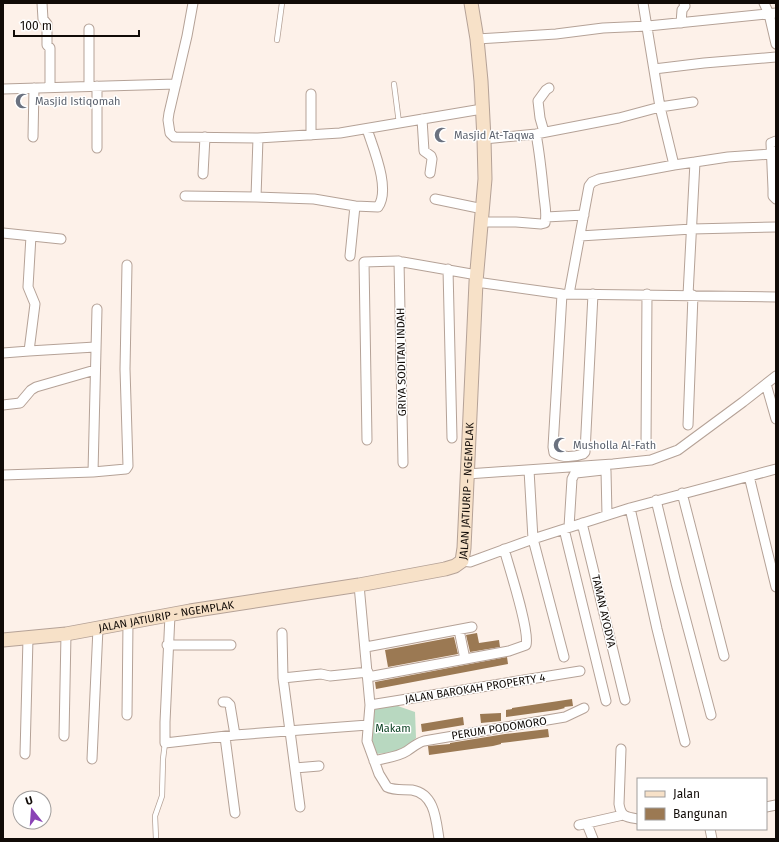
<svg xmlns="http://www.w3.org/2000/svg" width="779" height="842" font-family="'Fira Sans',sans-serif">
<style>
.green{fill:#b8d8c0}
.building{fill:#9b7953}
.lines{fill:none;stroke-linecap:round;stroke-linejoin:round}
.lane-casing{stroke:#b5a297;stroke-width:6}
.street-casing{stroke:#b5a297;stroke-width:11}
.secondary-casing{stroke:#b5a297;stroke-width:15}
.lane{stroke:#fff;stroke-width:4.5}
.street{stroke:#fff;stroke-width:9}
.secondary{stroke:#f7e1c8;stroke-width:13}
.labels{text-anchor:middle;stroke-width:3;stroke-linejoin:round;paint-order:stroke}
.worship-label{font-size:11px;fill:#5b616d;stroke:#fff;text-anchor:start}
.street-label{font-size:11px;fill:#110b07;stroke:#fff}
.park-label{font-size:11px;fill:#0a4122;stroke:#fff}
</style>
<rect width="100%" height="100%" fill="#fdf1e9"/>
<path class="green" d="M395,705l20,7 1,26c-12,12 -24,15 -41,16 -5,-14 -6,-31 0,-45z"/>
<path class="building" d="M477,633l2,10 20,-3 1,7 -30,5 -4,-17z
M454,637l4,17 -70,13 -3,-17z
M507,657l1,7 -132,25 -1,-7z
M572,699l1,7 -9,1 1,1 -8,2 -51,7v-7l6,-1v-1z
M501,713v8l-20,2 -1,-9z
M463,717l1,8 -42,7 -1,-8z
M548,729l1,8 -48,6v1l-8,2 -64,9 -1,-9 22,-2v-1l55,-9z"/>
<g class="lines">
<defs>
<path id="lane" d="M277,40l5,-37
M394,84l5,39
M156,839l-1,-23 7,-20 1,-37 2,-16"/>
<path id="street" d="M42,3l1,16 4,5v21l3,3v39
M193,3l-6,33 -18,77 -1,7 2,13 4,4 84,1 82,-5 142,-24
M764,3l5,11 7,30
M681,23l1,-13 3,-4 -1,-3
M89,29v57
M477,39l79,-5 47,-6 45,-2 128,-13
M654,69l50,-6 72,-6
M3,89l173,-5
M311,94v41
M422,119l2,32 7,5 1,3 -2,14
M544,132l-4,-14 -2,-17 8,-11 3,-2
M33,137l1,-49
M484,139l52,-5 83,-16 41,-11 33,-5
M776,141l-5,2 2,46v7l3,3
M97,148v-62
M695,162l33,-5 43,-3
M674,165l21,-3 -7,133
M203,174l2,-37
M185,196l71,1 58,2 41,7
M256,197l2,-59
M435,199l48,10
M546,217l38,-2
M481,222h35l25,2 4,-1c2,-9 0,-17 -1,-26 -2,-21 -4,-42 -8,-63
M3,233l58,6
M580,236l112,-7 84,-2
M350,256l5,-50 23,1c13,-18 -5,-59 -11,-78
M399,261l4,202
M448,269l4,169
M476,282l86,12 214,3
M562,294l-9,153 1,6c9,5 20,4 29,1l2,-2 8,-158
M569,294l20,-108 3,-4 7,-3 75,-14 -14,-58 -17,-104
M29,351l66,-4
M3,353l26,-2 6,-47 -7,-17 3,-51
M766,384l10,35
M3,405l17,-2 11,-13 5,-3 59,-17
M688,425l5,-130
M367,440l-3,-178 33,-1 80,14
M646,445l1,-151
M529,470l4,69 31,118
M93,472l4,-163
M467,474l146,-10 38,-4 27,-10 65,-48 33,-26
M3,475l90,-3 33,-3 2,-3 -3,-97 2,-104
M749,476l27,111
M682,493l42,163
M656,500l20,83 35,132
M630,508l27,121 28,113
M582,523l43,177
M569,527l3,-48 2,-4 2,-2 27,-3 3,1 1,44
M564,529l42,172
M462,561l8,1 63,-23 97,-31 146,-39
M359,585l11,120 -3,36 12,33 8,13c8,4 17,2 25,3 23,4 24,30 27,49
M170,615l-5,107v21l70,-8 133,-10
M459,630l6,29
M282,633l1,45
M167,645h64
M366,647l106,-20
M368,677l141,-26 17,-6c4,-14 -17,-78 -22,-96
M223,702h4l3,3 5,30
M370,705l210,-34
M127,715l1,-92
M64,736l2,-102
M225,737l10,76
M621,749l-2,55c2,13 7,13 19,15
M25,754l3,-116
M92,759l6,-131
M374,761c11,-3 24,-4 33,-10 6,-4 10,-8 17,-10l141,-24 19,-9
M295,768l24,-2
M300,807l-17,-129 38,-4 9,2 38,-4
M766,807l10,-2
M587,824l6,15
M579,825l44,-10
M710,829l2,10"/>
<g id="secondary">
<path id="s1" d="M3,640l63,-6 124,-23 169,-26 86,-16 10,-3 7,-5 2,-13 12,-266 9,-103 -1,-40 -3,-58 -4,-42 -6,-36"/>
</g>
</defs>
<use href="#lane" class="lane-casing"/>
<use href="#street" class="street-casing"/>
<use href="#secondary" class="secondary-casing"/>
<use href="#lane" class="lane"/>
<use href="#street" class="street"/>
<use href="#secondary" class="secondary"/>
</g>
<defs>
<symbol id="mosque-bare" viewBox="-9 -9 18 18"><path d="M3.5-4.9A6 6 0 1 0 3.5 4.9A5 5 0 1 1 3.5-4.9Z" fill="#6b7280" stroke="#fff" stroke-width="2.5" paint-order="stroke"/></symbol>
</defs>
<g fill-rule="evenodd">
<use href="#mosque-bare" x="12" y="90" width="22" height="22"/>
<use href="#mosque-bare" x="431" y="124" width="22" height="22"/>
<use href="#mosque-bare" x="550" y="434" width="22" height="22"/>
</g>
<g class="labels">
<g class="worship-label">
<text x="35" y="105">Masjid Istiqomah</text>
<text x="454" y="139">Masjid At-Taqwa</text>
<text x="573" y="449">Musholla Al-Fath</text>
</g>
<g class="street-label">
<text transform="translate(401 362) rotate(-91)" y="4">GRIYA SODITAN INDAH</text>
<text dy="4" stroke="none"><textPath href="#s1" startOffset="537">JALAN JATIURIP - NGEMPLAK</textPath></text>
<text transform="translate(604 611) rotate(77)" y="4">TAMAN AYODYA</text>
<text dy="4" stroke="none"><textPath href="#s1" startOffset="165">JALAN JATIURIP - NGEMPLAK</textPath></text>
<text transform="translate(475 688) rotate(-9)" y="4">JALAN BAROKAH PROPERTY 4</text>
<text transform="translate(499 728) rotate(-9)" y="4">PERUM PODOMORO</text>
</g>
<g class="park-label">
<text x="393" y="732">Makam</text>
</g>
</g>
<rect width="779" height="842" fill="none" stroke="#110b07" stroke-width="8"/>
<rect x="637" y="778" width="130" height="52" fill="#ffffff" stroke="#a09d9c"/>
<rect x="645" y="791" width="20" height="6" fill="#f7e1c8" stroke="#a09d9c"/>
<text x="673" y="798" font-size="12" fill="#110b07">Jalan</text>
<rect x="645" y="808" width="20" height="12" fill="#9b7953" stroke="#a09d9c"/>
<text x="673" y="818" font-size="12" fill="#110b07">Bangunan</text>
<g transform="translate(32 810) rotate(343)"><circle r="19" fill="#ffffff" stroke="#a09d9c"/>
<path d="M0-3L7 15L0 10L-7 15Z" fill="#8b43b6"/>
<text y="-6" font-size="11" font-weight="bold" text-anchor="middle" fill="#110b07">U</text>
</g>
<path d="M14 30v6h125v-6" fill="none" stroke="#110b07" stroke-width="2"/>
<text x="20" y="30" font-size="12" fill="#110b07" stroke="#ffffff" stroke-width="3" paint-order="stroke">100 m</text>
</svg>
